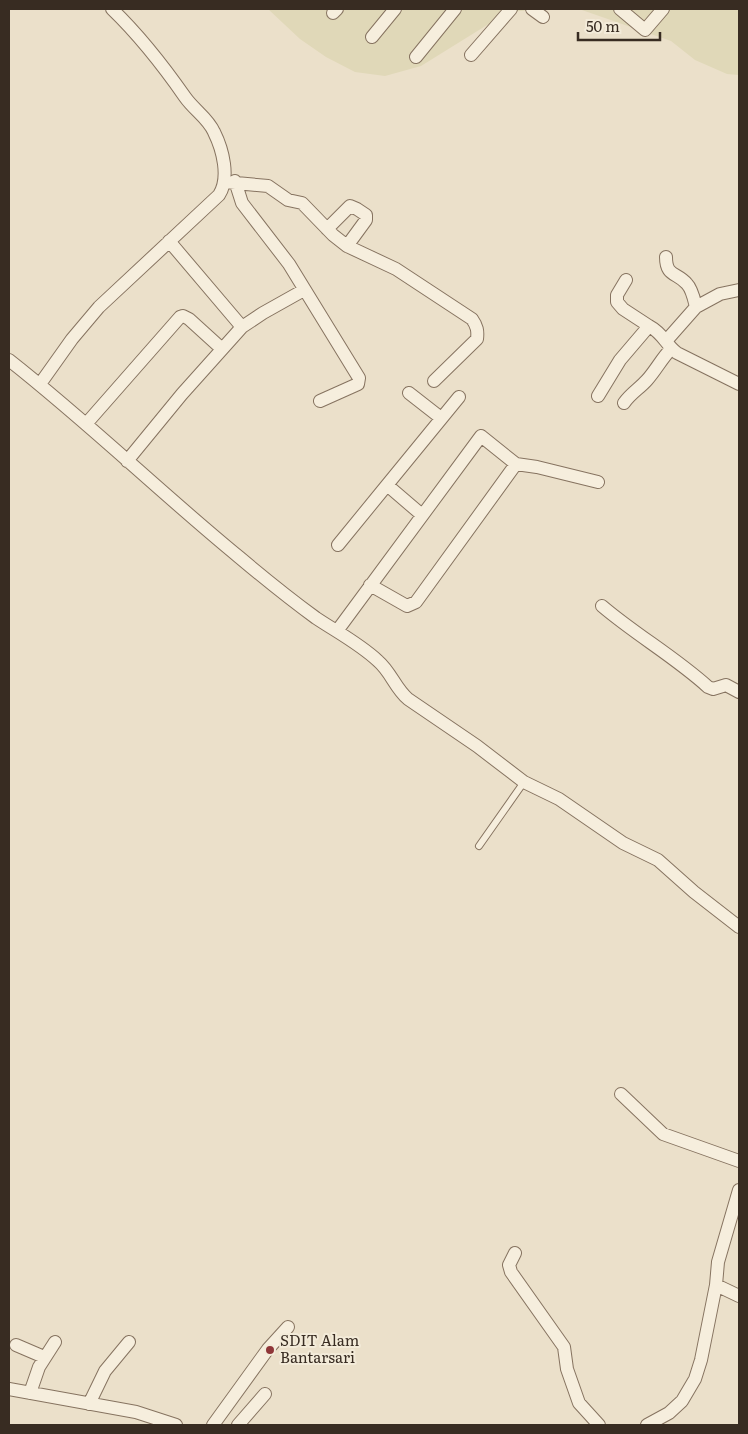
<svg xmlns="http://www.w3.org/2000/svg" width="748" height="1434" font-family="Literata,serif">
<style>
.farmland{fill:#e0d8b8}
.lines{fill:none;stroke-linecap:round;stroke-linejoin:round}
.lane-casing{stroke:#867360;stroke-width:8}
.street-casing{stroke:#867360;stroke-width:14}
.lane{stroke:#f6eedd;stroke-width:6}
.street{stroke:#f6eedd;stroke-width:12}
.poi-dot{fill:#8f3638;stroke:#f3ebd9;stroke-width:2}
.labels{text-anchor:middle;stroke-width:4;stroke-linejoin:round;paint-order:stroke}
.poi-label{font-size:15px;fill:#382c22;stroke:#f3ebd9;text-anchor:start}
</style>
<rect width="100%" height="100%" fill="#ebe0ca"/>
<path class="farmland" d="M268,9h279l-39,3 -87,54 -36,10 -30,-4 -29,-15 -26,-18z
M579,9h160v66l-12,-1 -32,-14 -24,-19z"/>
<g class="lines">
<defs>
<path id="lane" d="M479,846l45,-64"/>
<path id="street" d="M532,9l11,8
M620,9l25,21 18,-21
M333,13l4,-4
M372,37l23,-28
M471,55l40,-46
M416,57l39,-48
M235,181l7,22 47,61 70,114 -1,6 -38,17
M225,182l43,4 20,14 14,3 31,32 14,11 49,23 76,50c5,7 6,12 5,20l-43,42
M327,229l23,-23 7,3 9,6v5l-19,26
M169,241l73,86
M666,257c0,20 11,15 21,27 5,5 7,15 9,23
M626,280l-9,15v7l6,7 26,17
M666,341l30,-34 24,-13 19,-4
M9,360c79,62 152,133 230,197 25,21 51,42 77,61 21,14 44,26 62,43 13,11 17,27 30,38l69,47 47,36 35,17 64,44 35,17 36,32 45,35
M40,384l32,-45 27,-32 120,-112c11,-17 4,-45 -5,-63 -6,-14 -20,-22 -29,-35 -23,-33 -44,-60 -73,-88
M409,393l32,25
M598,396l22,-36 29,-34c15,8 16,18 28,27l62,31
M624,403c7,-10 15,-14 23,-23 9,-10 15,-22 24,-31
M86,424l94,-107 3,-1 6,3 33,30
M127,461l55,-67 60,-67 21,-14 41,-23
M516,464l21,3 61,15
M387,485l72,-88
M338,545l49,-60 35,30
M602,606c34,29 73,51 106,81l5,2 13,-4 13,7
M337,631l144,-195 35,28 -100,138 -9,4 -37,-21
M621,1094l42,40 76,27
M515,1253l-6,12 2,7 53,75 3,22 12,34 20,22
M716,1285l23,11
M16,1345l28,12
M9,1389l127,23 40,13
M30,1393l9,-26 16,-25
M89,1404l16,-33 24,-29
M213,1425l55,-76 20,-22
M238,1425l27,-31
M647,1425l22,-12 13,-12 13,-22 6,-19 15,-75 2,-23 21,-72"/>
</defs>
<use href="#lane" class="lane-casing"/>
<use href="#street" class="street-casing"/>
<use href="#lane" class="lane"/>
<use href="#street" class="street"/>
</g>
<circle class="poi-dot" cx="270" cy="1350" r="5"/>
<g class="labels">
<g class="poi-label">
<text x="280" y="1346">SDIT Alam<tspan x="280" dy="17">Bantarsari</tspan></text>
</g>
</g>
<rect width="748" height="1434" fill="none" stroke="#382c22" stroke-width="20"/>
<path d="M578 32v8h82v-8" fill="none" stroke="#382c22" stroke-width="2.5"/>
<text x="586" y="32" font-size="15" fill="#382c22" stroke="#f3ebd9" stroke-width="4" paint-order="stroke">50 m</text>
</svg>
